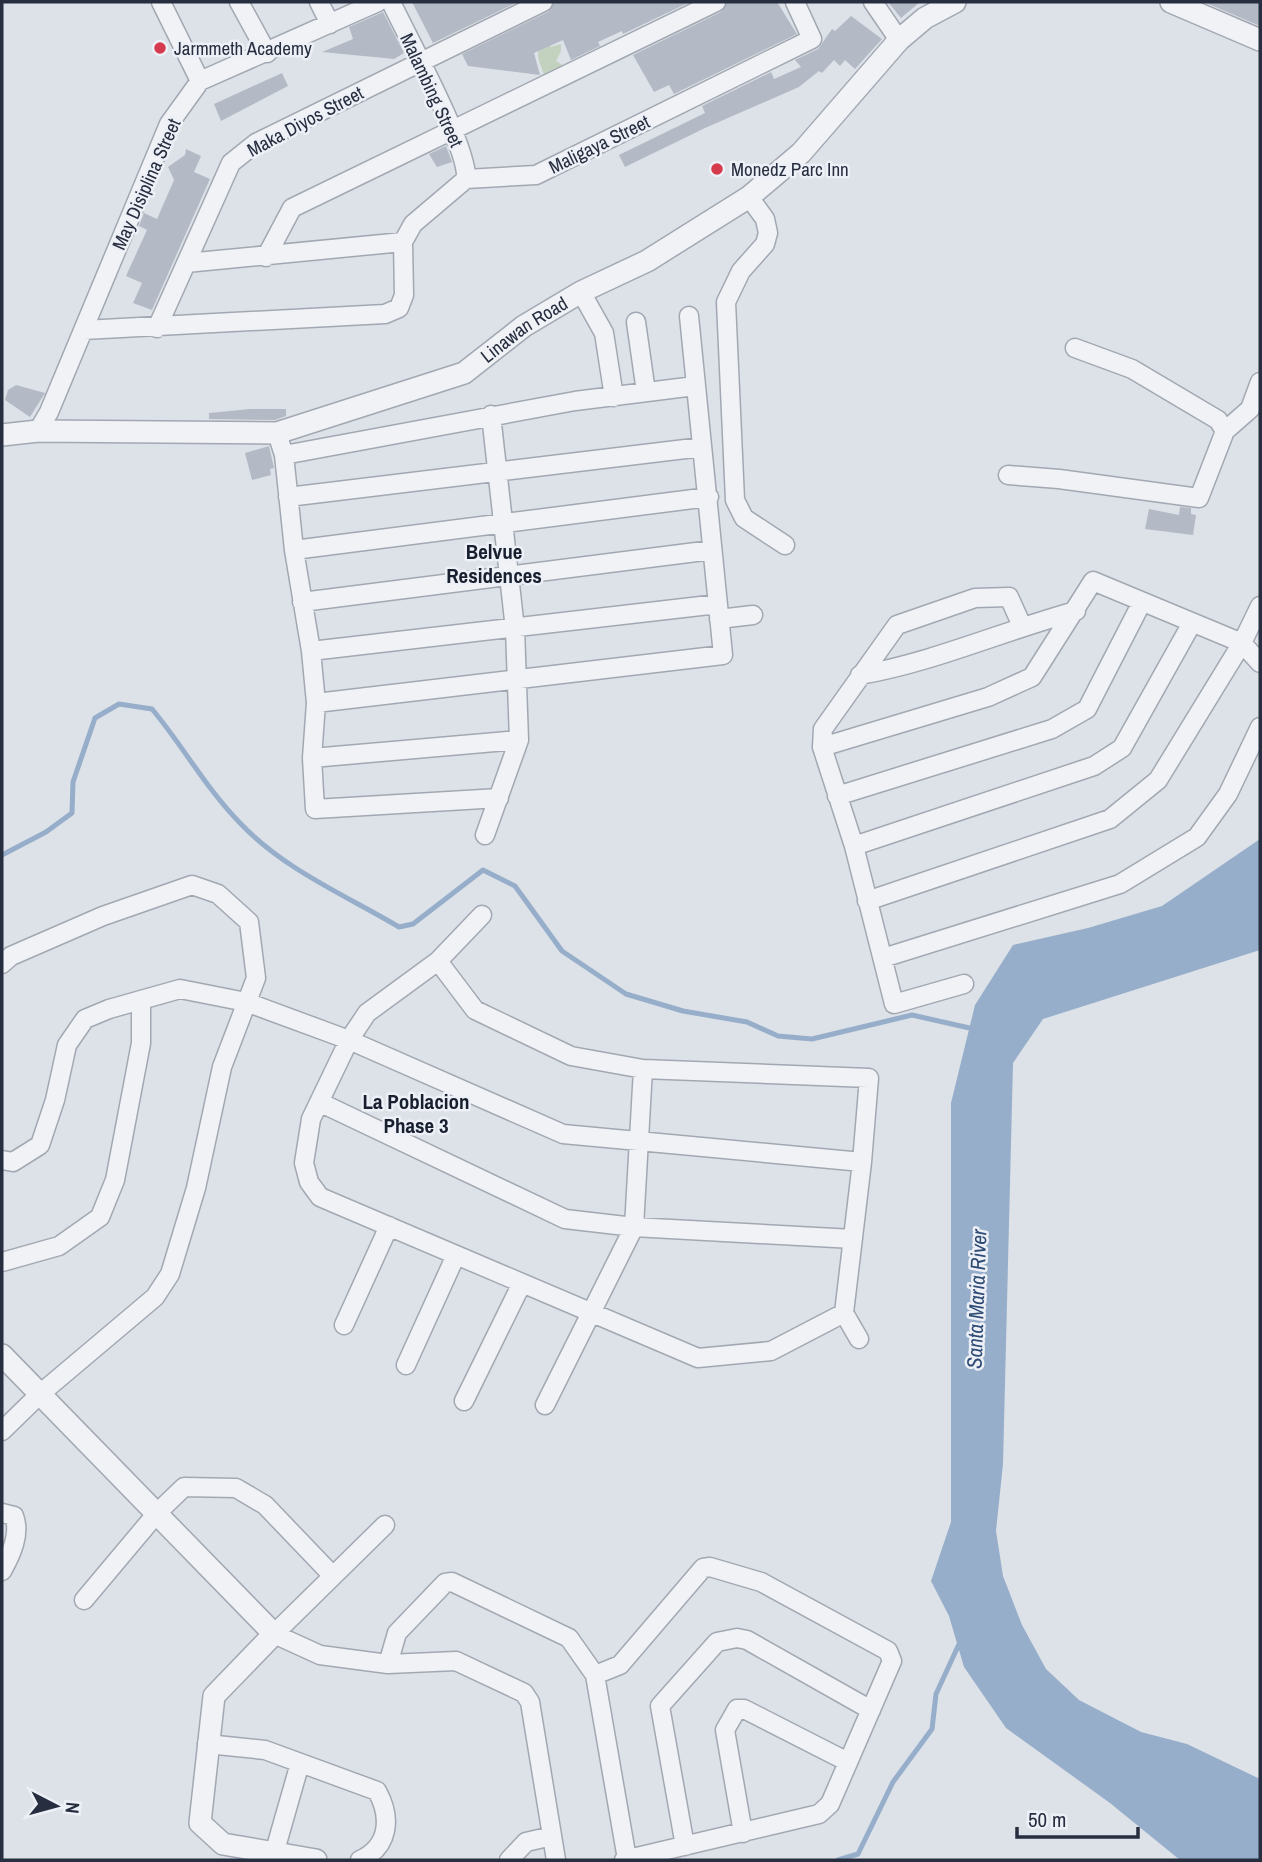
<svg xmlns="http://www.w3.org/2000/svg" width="1262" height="1862" font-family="'Archivo Narrow',sans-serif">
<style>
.green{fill:#c3d2be}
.water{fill:#96aeca}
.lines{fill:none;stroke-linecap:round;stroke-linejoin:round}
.stream{stroke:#96aeca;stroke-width:5}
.building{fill:#b4bac5}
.minor-casing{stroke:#a2a8b2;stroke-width:21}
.tertiary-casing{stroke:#a2a8b2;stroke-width:24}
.minor{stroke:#f0f2f6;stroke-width:18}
.tertiary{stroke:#f0f2f6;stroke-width:21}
.poi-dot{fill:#d53b4c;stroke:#edf0f6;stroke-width:2.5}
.labels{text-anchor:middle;stroke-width:5;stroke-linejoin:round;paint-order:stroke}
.poi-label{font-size:19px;fill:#262e40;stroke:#edf0f6;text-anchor:start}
.street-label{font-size:19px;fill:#262e40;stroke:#edf0f6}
.neighbourhood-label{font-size:21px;font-weight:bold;fill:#182030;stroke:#edf0f6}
.water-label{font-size:21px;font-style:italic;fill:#2e4b75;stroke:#edf0f6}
</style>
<rect width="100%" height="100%" fill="#dde1e8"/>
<path class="green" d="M546,40l5,7 10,-3v7l-5,10 16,10 -12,6 -21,-3h5c-5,-13 -11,-24 2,-34z"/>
<path class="water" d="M1260,839v111l-217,69 -30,44 -10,401 -7,67 7,45 19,49 24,44 33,31 62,32 46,12 73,35v81h-80l-70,-57 -104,-75 -42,-61 -15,-51 -18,-35 20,-59v-419l24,-98 38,-60 75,-17 74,-22z"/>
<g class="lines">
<path class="stream" d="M2,855l44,-23 26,-19 1,-31 22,-64 24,-14 33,5c31,37 55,81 89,115 44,46 104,71 158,103l14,-3 70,-54 32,16 47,65 64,43 57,17 64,11 31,14 34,3 100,-24 62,14
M838,1860l20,-6 35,-72 39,-53 4,-35 24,-52"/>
</g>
<path class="building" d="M412,2h106l-85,41z
M554,2h136l-67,32 -1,-3 -24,11 2,4 -29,14 -8,-20 -29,13 6,22 -72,-9 -6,-12 86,-42z
M727,2h50l20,32 -123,60 -5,-9 -15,7 -21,-37 88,-43z
M888,2h32l-19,16z
M1204,2h56v24z
M383,12l21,41 -10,6 -72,-7 31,-13 -4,-12z
M851,16l31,23 -27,30 -10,-9 -5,6 -6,-6 -12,13 -3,-2 -20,16 -94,41 -80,39 -6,-12 86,-42 -3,-7 69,-34 3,7 27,-12 -6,-7 23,-11 14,-20 3,2z
M282,73l6,13 -67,35 -7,-17z
M446,146l6,16 -15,5 -8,-13z
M186,149l15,7 -7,16 16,7 -58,131 -19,-7 9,-20 -16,-7 21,-46 -8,-4 5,-13 13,6 17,-39 -6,-13 17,-12z
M16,385l29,8 -15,24 -25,-17 3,-10z
M250,409h36v7l-11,4 -66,-1v-6z
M269,446l5,22 -4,1 1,6 -19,5 -7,-27z
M1180,507l11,1v6l5,1 -3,20 -48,-6 4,-20 30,6z"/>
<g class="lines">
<defs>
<path id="minor" d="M161,2l39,79
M239,2l28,51
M319,2l11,22
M391,2c16,34 78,147 75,177
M873,2l26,38
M749,197l16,22 3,14 -3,11 -24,27 -15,31 9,198 9,18 41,27
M266,257l26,-49 424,-206
M186,263l217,-21
M581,292l23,41 10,64
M636,322l10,70
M157,328l74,-165 25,-20 287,-141
M84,330l301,-16 14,-6 5,-13 -1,-53 10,-18 53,-45 70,-4 276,-136 -17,-37
M38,431l11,-19 120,-288 31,-43 178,-79
M1225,431l25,-22 10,-27
M277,433l7,22 10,95 17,101 5,52 -4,55 3,51 184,-11
M284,455l291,-54 120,-15
M1008,475l51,4 140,19 26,-67 -7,-11 -86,-51 -57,-21
M288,497l414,-50
M294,550l415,-53
M302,602l410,-52
M719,619l34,-4
M311,651l407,-47
M860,675c74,-13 143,-44 216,-64
M316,703l407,-48 -34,-339
M822,747l166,-50 44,-20 61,-96 149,62 18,20
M312,758l207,-18
M837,796l215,-67 35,-20 55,-107
M485,835l34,-95 -4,-111 -24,-214
M854,846l240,-80 28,-18 70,-125
M867,901l243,-82 48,-39 84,-137 18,-37
M482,915l-44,46 -71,52 -18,27 -38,79 -7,44 5,19 11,15 378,161 73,-7 73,-38
M883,958l237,-74 77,-47 31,-43 32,-67
M438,961l37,49 96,46 72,13 226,9 -7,84 -18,151 15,26
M2,964l9,-8 92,-40 89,-31 26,9 31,28 7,56 -34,89 -26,121 -26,86 -15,23 -115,97 -38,37
M964,984l-70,20 -40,-158 -32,-99 1,-18 74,-104 78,-27 34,-1 13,29
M319,1102l246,117 69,8 219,12
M2,1160l11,2 27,-17 15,-45 12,-55 18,-26 24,-10 71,-20 66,13 103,38 214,94 299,28
M2,1262l57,-16 41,-29 15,-37 26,-137v-43
M344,1325l45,-99
M406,1365l50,-110
M464,1401l58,-118
M545,1405l89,-178 9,-158
M2,1513l12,3c7,18 -3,39 -12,55
M385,1525l-111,109 46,21 68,9 68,-3 68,32 6,9 26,158
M84,1600l73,-87 27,-26 52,1 29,17 68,71
M388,1664l9,-31 48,-50 7,-1 117,56 26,37 32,184
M595,1675l25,-10 83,-97 7,-1 51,15 127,69 4,10 -62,143 -11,10 -195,46
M207,1744l58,6 112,41c15,27 12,56 -17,69
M743,1833l-18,-103 12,-21h7l104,53
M685,1846l-25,-140 57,-64 20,-4 10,2 124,70
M274,1854l26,-91
M509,1860l17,-18 26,-6"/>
<g id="tertiary">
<path d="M1171,2l89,38"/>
<path id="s1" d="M2,435l36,-4 239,2 187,-60 60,-47 57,-34 66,-31 102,-64 52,-44 98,-113 26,-22 30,-16"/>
<path d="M2,1355l272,279 -60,62 -14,127 23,21 93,16"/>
</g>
</defs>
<use href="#minor" class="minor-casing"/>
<use href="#tertiary" class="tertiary-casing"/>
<use href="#minor" class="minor"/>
<use href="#tertiary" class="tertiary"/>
</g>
<g class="poi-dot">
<circle cx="160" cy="48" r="7"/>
<circle cx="717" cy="169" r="7"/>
</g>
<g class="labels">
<g class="poi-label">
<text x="174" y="55">Jarmmeth Academy</text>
<text x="731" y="176">Monedz Parc Inn</text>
</g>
<g class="street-label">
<text transform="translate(432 90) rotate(65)" y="7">Malambing Street</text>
<text transform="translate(305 121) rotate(-28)" y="7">Maka Diyos Street</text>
<text transform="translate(599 144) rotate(-26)" y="7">Maligaya Street</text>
<text transform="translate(146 184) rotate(-66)" y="7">May Disiplina Street</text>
<text dy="7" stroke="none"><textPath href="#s1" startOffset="546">Linawan Road</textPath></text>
</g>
<g class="neighbourhood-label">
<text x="494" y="559">Belvue<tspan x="494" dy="24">Residences</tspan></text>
<text x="416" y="1109">La Poblacion<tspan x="416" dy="24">Phase 3</tspan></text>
</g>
<g class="water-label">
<text transform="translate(977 1299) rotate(-88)" y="7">Santa Maria River</text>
</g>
</g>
<rect width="1262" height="1862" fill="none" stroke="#262e40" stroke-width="7"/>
<g transform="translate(56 1806) rotate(96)" stroke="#edf0f6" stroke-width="5" paint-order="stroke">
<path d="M0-5L12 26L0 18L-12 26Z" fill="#262e40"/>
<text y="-10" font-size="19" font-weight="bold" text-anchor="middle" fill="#262e40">N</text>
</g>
<path d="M1017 1827v10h121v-10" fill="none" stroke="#262e40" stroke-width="3.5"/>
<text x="1028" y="1827" font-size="21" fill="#262e40" stroke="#edf0f6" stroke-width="5" paint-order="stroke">50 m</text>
</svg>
